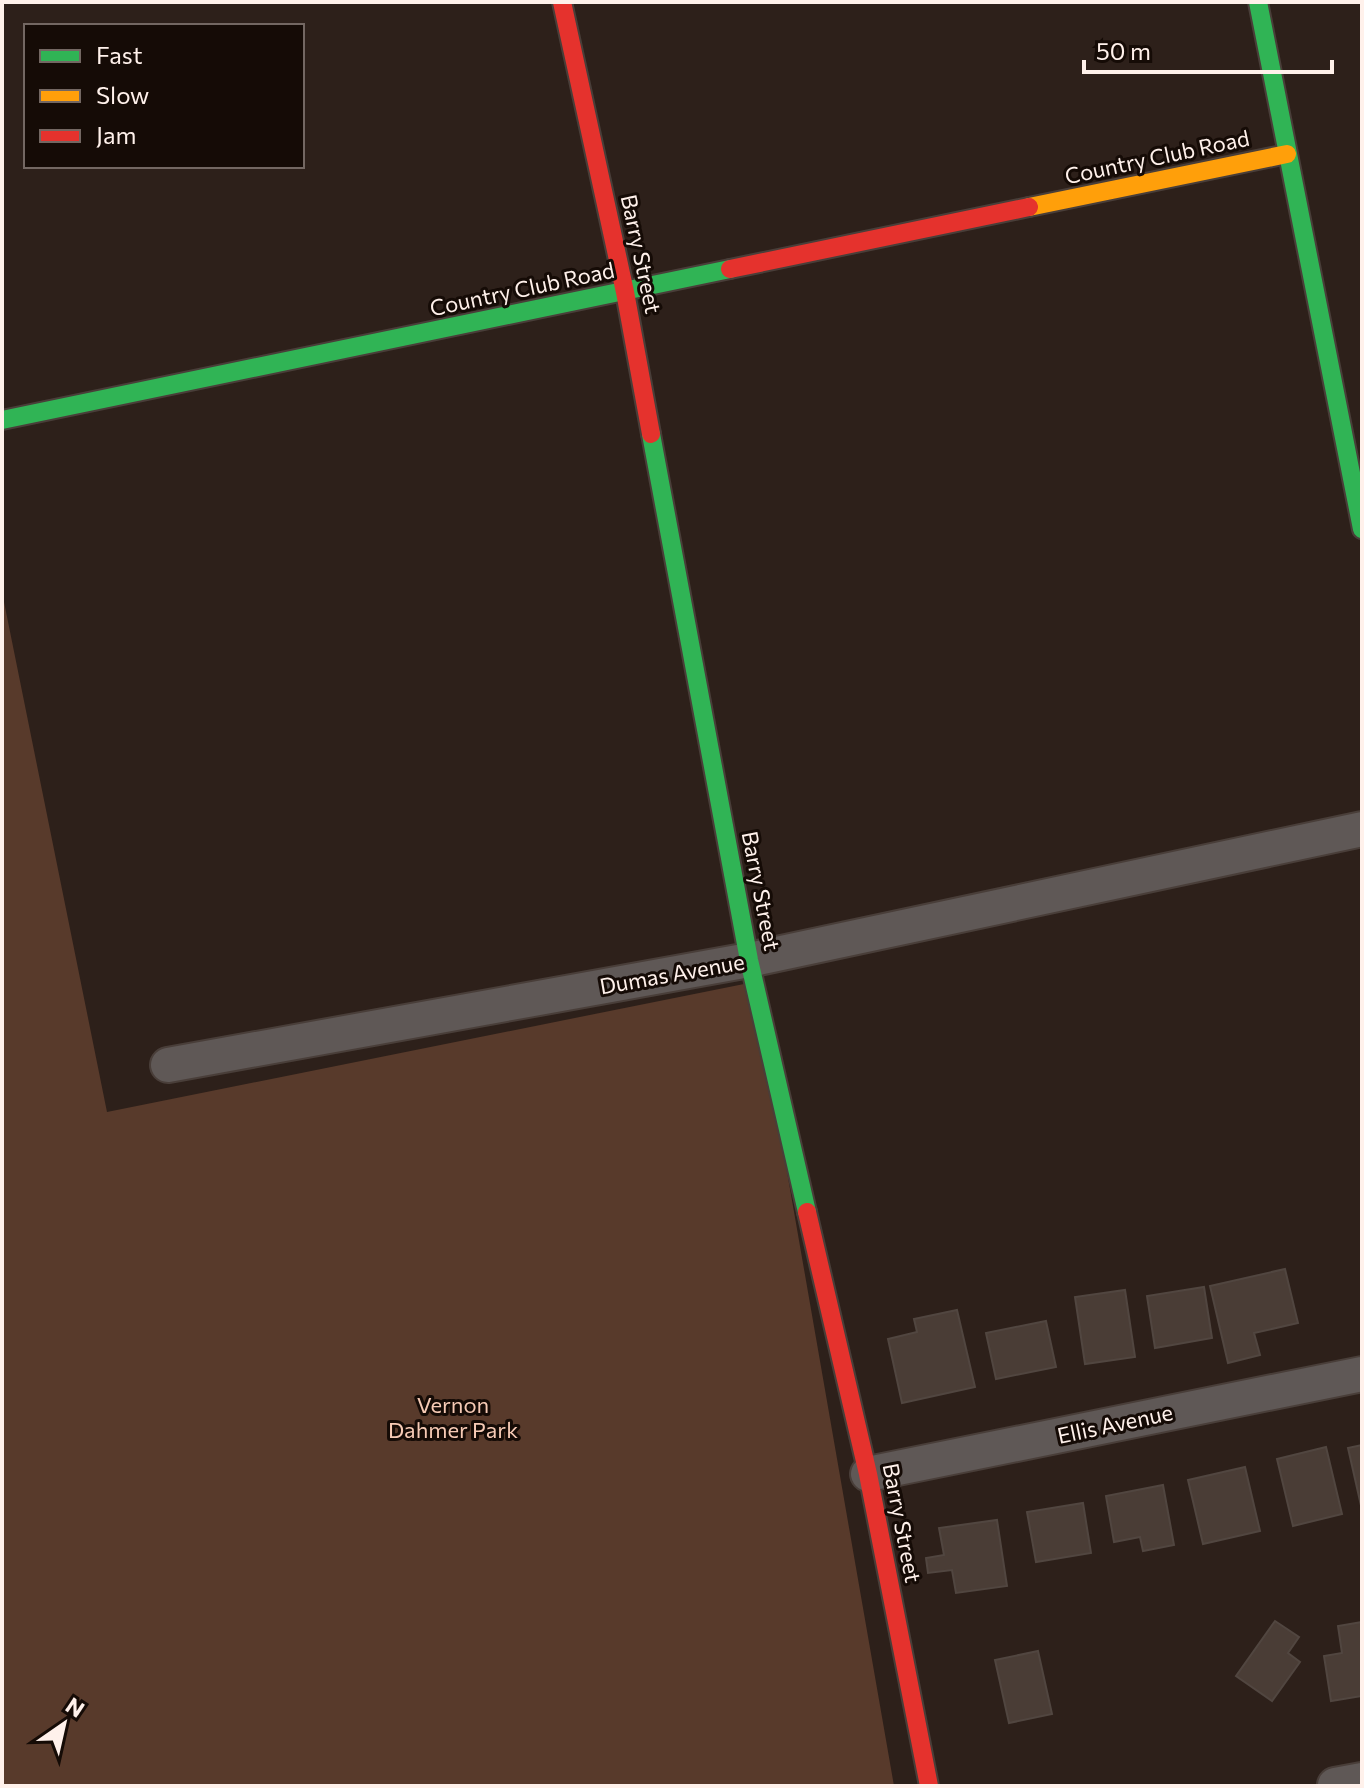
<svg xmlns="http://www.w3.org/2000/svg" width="1364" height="1788" font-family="Commissioner,sans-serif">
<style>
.green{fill:#583a2b}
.building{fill:#4a3d36;stroke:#514640;stroke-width:2}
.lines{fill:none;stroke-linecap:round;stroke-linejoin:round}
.street-casing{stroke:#493e39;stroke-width:38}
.fast-casing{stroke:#493e39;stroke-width:22}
.slow-casing{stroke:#493e39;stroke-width:22}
.jam-casing{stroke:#493e39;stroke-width:22}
.street{stroke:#5f5856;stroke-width:34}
.fast{stroke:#30b455;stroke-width:18}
.slow{stroke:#ff9f0a;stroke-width:18}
.jam{stroke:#e5322d;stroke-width:18}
.labels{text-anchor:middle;stroke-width:6;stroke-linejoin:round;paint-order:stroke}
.street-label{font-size:22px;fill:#fff1eb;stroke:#150b06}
.park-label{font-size:22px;fill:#f6cab5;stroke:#150b06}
</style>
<rect width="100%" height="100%" fill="#2d201a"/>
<path class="green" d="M2,592l105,520 647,-130 140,804h-892z"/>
<path class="building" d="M1285,1269l13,54 -44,10 6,22 -32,8 -18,-77z
M1204,1287l8,51 -57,10 -8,-52z
M1125,1290l10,67 -50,7 -10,-67z
M957,1310l18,77 -73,16 -14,-64 29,-7 -3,-13z
M1046,1321l10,46 -60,12 -10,-46z
M1362,1445v65l-14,-62z
M1326,1447l16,67 -49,12 -16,-67z
M1245,1467l15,64 -57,13 -15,-64z
M1163,1485l11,60 -31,6 -3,-14 -26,5 -8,-46z
M1083,1503l8,50 -55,9 -9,-50z
M997,1520l10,66 -51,7 -4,-23 -24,3 -2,-15 18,-3 -5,-27z
M1275,1621l24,16 -11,16 12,9 -28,39 -36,-25z
M1362,1622v74l-31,5 -7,-45 18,-3 -4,-27z
M1038,1651l14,63 -43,9 -14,-63z"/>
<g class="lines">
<defs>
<path id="street" d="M168,1065l581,-105 613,-131
M868,1474l494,-100
M1335,1785l27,-5"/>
<path id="fast" d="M1258,2l104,527
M2,420l728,-151
M651,434l98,526 58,252"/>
<path id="slow" d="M1029,207l258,-53"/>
<path id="jam" d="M562,2l63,290 26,142
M730,269l299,-62
M807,1212l61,262 61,312"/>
</defs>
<use href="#street" class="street-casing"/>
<use href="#fast" class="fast-casing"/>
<use href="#slow" class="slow-casing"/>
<use href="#jam" class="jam-casing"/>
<use href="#street" class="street"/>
<use href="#fast" class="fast"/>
<use href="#slow" class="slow"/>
<use href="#jam" class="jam"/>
</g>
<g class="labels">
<g class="street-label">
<text transform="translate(1157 157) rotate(-12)" y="8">Country Club Road</text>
<text transform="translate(641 254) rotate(78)" y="8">Barry Street</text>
<text transform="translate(522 289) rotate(-12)" y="8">Country Club Road</text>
<text transform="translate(761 891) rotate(79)" y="8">Barry Street</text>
<text transform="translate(672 974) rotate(-10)" y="8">Dumas Avenue</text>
<text transform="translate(1115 1424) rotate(-12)" y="8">Ellis Avenue</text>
<text transform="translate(902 1523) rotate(79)" y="8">Barry Street</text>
</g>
<g class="park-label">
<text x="453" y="1413">Vernon<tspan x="453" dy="25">Dahmer Park</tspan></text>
</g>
</g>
<rect width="1364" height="1788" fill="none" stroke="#fff1eb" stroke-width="8"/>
<rect x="24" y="24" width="280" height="144" fill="#150b06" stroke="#736762" stroke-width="2"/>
<rect x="40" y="50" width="40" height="12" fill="#30b455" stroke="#736762" stroke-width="2"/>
<text x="96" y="64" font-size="24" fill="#fff1eb">Fast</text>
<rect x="40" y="90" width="40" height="12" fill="#ff9f0a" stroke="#736762" stroke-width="2"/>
<text x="96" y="104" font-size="24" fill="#fff1eb">Slow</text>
<rect x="40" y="130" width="40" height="12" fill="#e5322d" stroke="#736762" stroke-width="2"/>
<text x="96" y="144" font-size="24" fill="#fff1eb">Jam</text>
<g transform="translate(64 1724) rotate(34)" stroke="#150b06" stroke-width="6" paint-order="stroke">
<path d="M0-6L14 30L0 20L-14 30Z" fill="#fff1eb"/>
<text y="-12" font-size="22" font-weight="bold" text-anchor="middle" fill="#fff1eb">N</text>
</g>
<path d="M1084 60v12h248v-12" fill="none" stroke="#fff1eb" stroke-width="4"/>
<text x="1096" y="60" font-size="24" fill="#fff1eb" stroke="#150b06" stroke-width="6" paint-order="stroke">50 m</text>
</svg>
